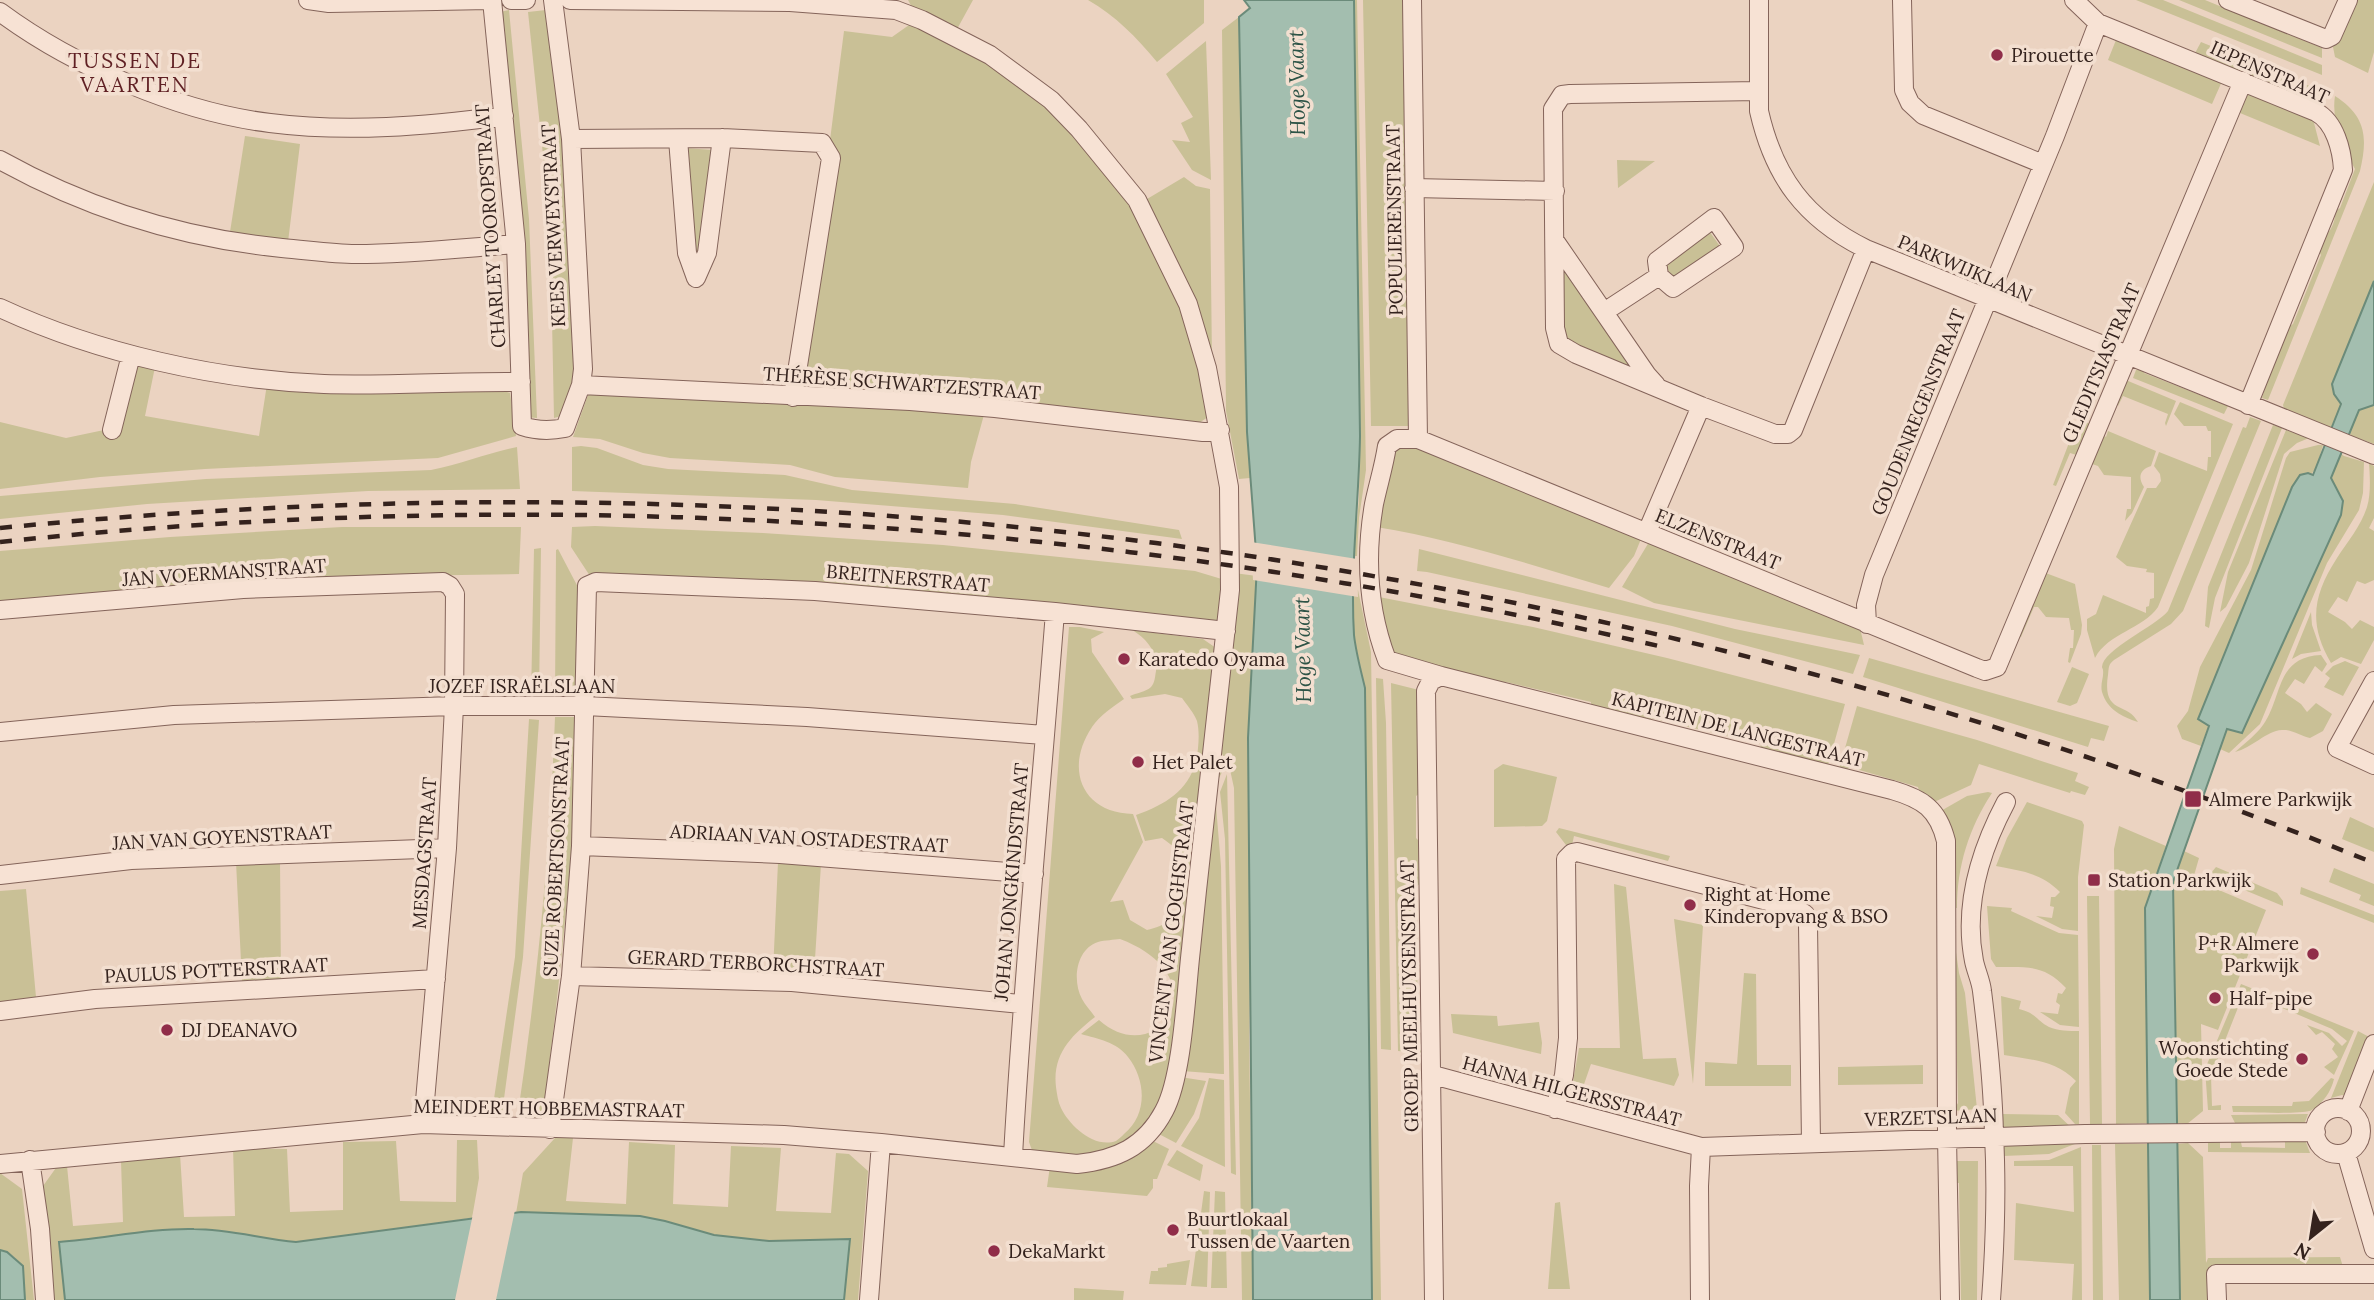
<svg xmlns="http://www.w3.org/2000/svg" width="2374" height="1300" font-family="Lora,serif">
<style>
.green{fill:#c9c096;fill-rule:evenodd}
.water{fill:#a3beaf;stroke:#6b8b7a;stroke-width:2}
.pier{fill:#ebd3c1}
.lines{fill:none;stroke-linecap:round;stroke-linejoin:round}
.minor-casing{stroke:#84645a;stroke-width:20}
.minor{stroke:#f7e2d4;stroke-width:18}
.rail{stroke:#34221d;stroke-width:4.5;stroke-dasharray:12 12;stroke-linecap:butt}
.poi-dot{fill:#902d49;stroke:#f3dfd0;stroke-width:2.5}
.labels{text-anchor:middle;stroke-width:7;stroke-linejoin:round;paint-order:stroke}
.poi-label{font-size:19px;fill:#34221d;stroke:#f3dfd0;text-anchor:start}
.street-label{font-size:19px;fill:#34221d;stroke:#f3dfd0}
.neighbourhood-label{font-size:21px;letter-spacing:2px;fill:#5f1f23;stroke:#f3dfd0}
.water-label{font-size:21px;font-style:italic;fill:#2d5346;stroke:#f3dfd0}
</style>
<rect width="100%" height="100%" fill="#ebd3c1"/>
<path class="green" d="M908,0h65l-17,31 -41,-18z
M1088,0h116v23l-47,39c-21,-25 -41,-46 -69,-62z
M1354,0h3l9,470 -7,48 -2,38h-3l5,-57 1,-63z
M1363,0h43l6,426h-41z
M2136,0h27l159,65v10z
M2179,0h26l117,48v10z
M2355,0h19v52l-6,21 -33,-16 -2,-10z
M555,9l24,366 -14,40 -11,3 -4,-196 -22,-210z
M509,10l20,209 8,199 -10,-1 -27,-405z
M1239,17l8,415 3,46 -11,1 -13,-68 -4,-381z
M909,25l31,10 69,42 44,32 80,96 48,100 30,110 -15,10 -384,-35 -7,-15 34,-221 -9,-14 14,-109 48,6z
M2118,35l105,44 -11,25 -104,-44z
M1206,41l5,139 -19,-10 -20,-30 18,2 -9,-19 12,-6 -27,-43z
M2201,42l121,49 -1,16 -127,-52z
M2249,91l64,28 7,27 -80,-33z
M2335,96c31,20 33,41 25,75l-92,229 -6,-2 3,-10 -4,-2 26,-58 6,-4 28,-69 -4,-7 4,-10c9,-4 15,-16 14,-27l5,-3 15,-39c-12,-22 -24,-48 -20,-73z
M245,136l55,8 -12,98 -58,-10z
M684,148l30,2 -12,102h-11z
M1617,160l38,1 -37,27z
M1184,177l12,9 14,3 2,173 -70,-160z
M2374,182v99l-42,102 9,21 -11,27 -45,-19 -2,-7z
M1707,228l15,21 -46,32 -15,-20z
M1558,258l80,116 -66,-28 -11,-10z
M134,363l21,4 -10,49 114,20 8,-52 234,6 9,3 6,43 -78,22 -233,11 -105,8 -100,12v-67l66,16 38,-8z
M2143,369l1,4 84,33 -4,8 -91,-36 3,-8z
M2121,378l55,23 -10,25 -1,-3 3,-9 -45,-18 -5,10 -5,-8z
M600,394l385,17 -14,51 -3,26 -133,-11 -45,-12 -120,-7 -27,-5 -43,-14 -27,-2 15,-42z
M2180,402l53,22 -75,183c-15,22 -50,26 -63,51l-8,-28v-11l9,-5 7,-19 43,18v-6l3,-1 1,-7 4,-1v-25l-8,-1 1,-3 -20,-3 -11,-9 31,-69h9l5,-7 -1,-7 -6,-8 5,-14 48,19 1,-14h3v-26h-3l-2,-5h-22l-10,-12z
M2374,405v39l-22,-8 -3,-3 10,-23z
M2250,417l11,4 -78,190 -12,13 -57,36c-6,5 -5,7 -6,15 -6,40 19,26 30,47 -16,-5 -31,-13 -36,-30 -2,-9 2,-14 1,-22 0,-1 -1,-2 -1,-3 0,-17 54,-41 66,-56l75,-184 3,1z
M2078,419l14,6 -12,31 -10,-3 -14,33 -3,-1z
M2273,425l9,3 -67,170 -6,30 -4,-2 3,-39z
M2286,430l23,8 -12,5 -13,11 -35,109 -23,44 -6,5 8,-40z
M2108,431l48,20 -5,15c-12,4 -13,12 -7,21l-12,26 -7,8 2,-12h4v-32l-27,-2 -6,-9 -6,-2 -13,31 -5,-2 29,-58 3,2z
M2318,445h5c-8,27 -6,28 -31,42l-94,232 11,6 -8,21 -19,-7 -5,-13 11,-15 12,-44 51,-97 35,-112 4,-6z
M581,446l16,2 46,17 25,4 117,6 67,15 163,14 164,26 3,9 -179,-24 -187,-15 -244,-9v-44z
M1416,446l225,93 -7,17 -25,32c-77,-23 -153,-48 -233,-61l16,-73 5,-7z
M517,447l3,42 -152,2 -221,13 -147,15v-23l206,-17 225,-9c30,-6 57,-17 86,-23z
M2340,453l4,3 20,6 -1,31 -4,17 -32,53 -67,161 -31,29 -9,-4 7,-20 15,3 99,-217c2,-14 0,-24 -10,-34z
M2369,463l5,3v52l-5,10 5,3v49l-9,4 -8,-3 -10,21 -9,-5 -10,15 17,10 7,7 8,-9 14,7v13l-13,24 -20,-7 -10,6c-23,-39 -18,-68 6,-105 11,-17 24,-32 30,-51 4,-13 3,-30 2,-44z
M595,526l168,7 180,12 252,26 30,9 -2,42 -633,-46 -19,-29 1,-20z
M342,527h179l-2,47 -125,2 -394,28v-53l170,-14z
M1649,542l211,86 4,17 -210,-42 -32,-16z
M541,548l-2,150h-8l3,-149z
M558,549l22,42v108l-25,-2 1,-147z
M1419,549l316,80 125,26 -7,19 -181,-48 -245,-54 -10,-1z
M2043,572l32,12 7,41 -1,9 -11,29 -2,-1 2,-14h3l1,-18h-3l-2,-12 -23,-1 -8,-10h-4l-13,30 -4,-1z
M1234,573l23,3 -8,461 4,263h-11l-8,-512 -5,-23 -10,-16z
M1354,589l4,1 13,62 10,648h-9l-7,-612 -11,-51z
M1379,597l154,30 134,31 178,46 -18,65 -67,-18 1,-7 -110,-26 -1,5 -59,-15v-6l-85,-20 -9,4 -105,-31z
M2311,612l1,13 9,26 -20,3 -9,5z
M1069,627h11l24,5 -13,7 1,13 32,47c-11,8 -24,16 -32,28 -28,42 -10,86 41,87l10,28 -33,60 13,-2 7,20 17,10c8,-2 18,-5 25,-11 11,-11 20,-37 16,-52 -4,-13 -16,-22 -26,-29l-17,3 -9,-26c34,-12 59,-29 62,-67 1,-9 1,-19 -1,-27 -3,-8 -10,-16 -15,-23l-17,-4 -33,5 -2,-3c6,-3 16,-4 21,-9 4,-4 4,-11 5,-16 2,-19 -9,-32 -24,-41l71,9 13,9 -42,392 -10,55 -25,41 -42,22 -64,-5 -4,-11zM1120,939c103,39 37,133 -21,81l-18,14c17,5 36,8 47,23 18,23 20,57 -4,77 -2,2 -5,5 -8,7 -22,8 -47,-16 -55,-33 -3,-6 -4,-14 -5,-21 -4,-33 16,-52 39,-70 -4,-6 -10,-12 -13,-18 -10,-18 -6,-50 16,-57 7,-2 16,-2 22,-3z
M2321,655l6,9 -5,8 -7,-6 -11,18 -9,-5 -10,14 16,11 6,8 9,-9 16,11 -9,17 -13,7c-9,-2 -19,-9 -28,-8 -16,1 -30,18 -47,22 9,-8 21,-17 28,-27 20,-28 12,-68 58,-70z
M1869,658l240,68 -5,15 -13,-3 -3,9 -225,-70z
M2345,661l14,6 -16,29 -19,-9 6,-9 -5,-4 8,-8z
M2072,667l17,7 -12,29 -7,3 -13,-4z
M1376,678l7,1 3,44 5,327 -10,-1z
M1391,683l28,7 3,102 -6,4v42l5,5 2,39 -8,5 4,162 6,4 -27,-2z
M1857,706l120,34 101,33 -3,8 14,6 -4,8 -14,-4 -1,2 -91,-29 -8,21 -39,18 -12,-9 -2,-7 -69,-20 -3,5 -7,-3z
M555,717h25c-7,137 -20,269 -38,405l-25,-2c20,-134 33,-268 38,-403z
M529,719l10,1 -16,237 -22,164 -10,-2 24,-162z
M1503,764l54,13 -10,44 -5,5 -48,1v-57z
M1216,769l7,1 -7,14 -1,10 6,72 3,208h-2l-40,-3z
M1227,774l9,401 -5,-2 -6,-334 -5,-47z
M1988,792l4,1c-23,35 -35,73 -35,115h-6l-12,-96 28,-16z
M2027,802l55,19 2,4 -6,52v54l-16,-2 -26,-13 16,2 2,-11 -4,-1 1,-9h4l5,-5c-19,-19 -38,-21 -64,-26l11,-28z
M2350,817l24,11v24l-32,-13z
M2119,826l47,20 -21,62 3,215 -32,1 -2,-275z
M1559,828l111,28 -2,5 -94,-25 -2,9h-6l-10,-13z
M2184,851l15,7 -6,21 73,31 -48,120 -17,-6 2,87 -16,13 -9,-1 -5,-241z
M280,860l1,120 -39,1 -6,-119z
M778,862l43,2 -7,111 -41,-3z
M2216,867l61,26 6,8v5l-70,-29 -2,-4z
M2334,868l40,16v22l-15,-6 2,-5 -32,-13z
M1614,884l12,3 17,172 33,-1 3,17 -5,11 -83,-22 -9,26 -10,-3 7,-39h41z
M2301,887l73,28v8l-74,-29z
M26,889l10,108 -36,5v-111z
M2087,896h12l3,228h-12z
M1987,906l25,2 -1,3 48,22 19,2 1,92 -19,-2 -20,-13 18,2 2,-9 -4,-3 2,-9 4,1 4,-6c-22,-24 -41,-21 -70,-21l-5,-8z
M1674,919l29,6 -10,159z
M1954,938l5,35 6,20 12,116 -24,2 5,-8z
M1744,973l12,1 1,91h34v21h-86v-24l32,2z
M2241,984l15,6 -3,9 -10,-4 -32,81 1,30 9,-1v5h-13l-3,-41z
M2261,993l93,38 -20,44 -10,-8 14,-10 -6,-8 3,-5 -13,-12 -6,3 -9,-10 22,8 13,13 5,-5 -15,-12 -71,-30z
M2001,996l20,5 -2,8c17,4 17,11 30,18 9,4 20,4 30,4v93h-4l-10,-11 5,-25 6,-7c-21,-21 -44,-21 -72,-26z
M1451,1014l46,2 1,10 41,-4 3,21 -1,11 -88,-21z
M2358,1031l13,7 -24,58 -5,-1 -11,3z
M1923,1065v19l-85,1v-18z
M1180,1077l26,4 -12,33 -18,29 -19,-10z
M1209,1078l15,2 1,87 -44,-21 18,-28z
M2331,1078l3,1c-3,13 -11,24 -22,31 -9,5 -66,2 -79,2l-1,-6h60l1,-4 16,-1z
M2002,1114l56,1 16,15 -71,-2z
M2308,1114l-4,11h-68l-5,-10z
M2304,1137l6,16 -102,-1v-14l12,1v9h11v-9l9,-1 2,9 43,1v-10z
M555,1138h18l-7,63 60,3 3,-62 46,3 -2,59 55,3 3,-61 50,2 -5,63 55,2 5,-60 13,1 19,17 -10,129h-14l6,-61 -81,2 -55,-6 -49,-14 -25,-5 -124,-3 7,-40z
M457,1140h20l2,38 -7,40 -176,24 -34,-3 -20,-5 -183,8 6,58h-11l-11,-114 15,-21 9,1 6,60 50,-4 -2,-61 59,-7 4,63 51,-1 -2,-68 54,1 3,63 53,-2v-68l53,-1 4,60 56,1z
M1153,1141l16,8 -12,30h-4v9l-6,8 -100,-9 3,-21z
M2080,1142l-31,12 -46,2 1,-13z
M2188,1143l15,14 3,106 2,-5 132,-1 4,13 -137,1v29h-27l-2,-156z
M2115,1144h33l2,156h-31z
M2092,1145h9l2,155h-10z
M2081,1147l1,153h-10l2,-36 -60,-4 2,-57 58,9 -1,-46h-59v-5l35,-1z
M1177,1150l26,15 -3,16 -33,-16z
M1954,1161h24l-1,139h-16l-2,-117h-5z
M0,1173l22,16 12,111h-9c-2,-22 1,-44 -25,-50z
M1204,1191l6,1 -3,95 -16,-1z
M1215,1191l10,1 2,96h-16z
M1560,1202l10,87h-22l7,-86z
M1190,1260l-4,25 -37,-1 2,-13h7v-3l9,-1v-3z
M1074,1288l50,3 -1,9h-49z"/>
<path class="water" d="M1244,0h110l6,436c-1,66 -10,133 -6,199 2,18 7,36 11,53l7,612h-119l-5,-562 9,-173 -10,-133 -8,-415 11,-9z
M2374,281v124l-15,5 -28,68 12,23 -2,14 -99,218 -15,-4 -54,153 7,418h-30l-5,-392 64,-182 -11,-7 94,-232 8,-12 8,-2 5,2 28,-71 -7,-10 -2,-10z
M521,1212l119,4 25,5 49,14 55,6 81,-2 -6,61h-779l-6,-58c45,-3 90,-14 135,-13 35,0 68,10 102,13z
M0,1250l7,2 16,14 2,34h-25z"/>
<path class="pier" d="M1251,542l106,17 1,38 -105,-17z
M515,1210l-19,90h-41l18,-86z"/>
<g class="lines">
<defs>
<path id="minor" d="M308,0l21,3 160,-3
M492,0l24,244 6,182c15,5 28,5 43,2l16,-43 2,-16 -12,-230 -18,-139
M511,0h15
M1412,0l6,439
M1759,0v111c15,66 46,108 107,138l508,206
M1902,0l2,90 6,13 13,12 120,49
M2074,0l24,23 218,89c19,10 26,38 27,58l-95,235
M2228,0l98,39 6,-3 16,-36
M0,12c73,54 179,100 270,111 78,10 156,3 234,-7
M571,139l151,-1 100,5 9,15 -38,239
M678,139l9,114 9,25 11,-25 15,-115
M0,160c88,49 182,78 282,88 25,2 50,6 74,6 53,0 107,-6 160,-10
M1414,188l141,3
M1714,218l20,29 -61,41 -14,-12 -2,-15z
M1555,241l92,134 9,10
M0,308c97,45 217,72 324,76 66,2 132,-3 197,-2
M1604,312l55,-36
M581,385l329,16 85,7 208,24 17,-2
M1701,406l74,28h13l5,-4 73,-181
M112,430l19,-75
M1647,532l54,-126 -125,-52 -17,-10 -4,-16 -2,-219 9,-14 8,-1 188,-3
M0,610l243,-21 200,-7 7,4 5,8 -1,112 -7,142 -24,276
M1867,624l-1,-19 8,-30 181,-439 43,-113
M1441,676l-54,-16c-19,-50 -22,-104 -13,-156 4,-19 10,-38 13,-58l10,-7h21l559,229 8,3 12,-4 246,-586
M2374,681l-37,67 37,17
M0,732l174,-17 280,-9h131l222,11 237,18
M581,846l199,8 254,20
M0,875l131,-15 316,-12
M571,976l221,6 229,22
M0,1011l95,-12 341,-20
M1433,1075l268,72 384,-13 231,-2
M2315 1131a23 23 0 1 1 46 0a23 23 0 1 1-46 0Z
M1555,1109l9,-34 4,-37 -2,-179 6,-6 5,-1 218,56 10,6 3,11 3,217
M2348,1111l26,-67
M550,1129l21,-153 10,-130 6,-260 9,-4 219,9 240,21 171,19
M2346,1153l28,96
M1013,1156c10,-182 28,-363 42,-544
M30,1160l10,69 5,71
M0,1164l423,-40 361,11 97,8 196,21c39,-4 68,-17 87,-53 19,-35 22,-120 27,-162 12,-120 26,-240 39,-359l-1,-103 -22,-119 -19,-64 -51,-104 -58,-71 -28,-29 -61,-45 -68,-35 -26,-10 -106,-8 -220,-2
M869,1300l12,-157
M1434,1300l-8,-609 5,-10 10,-5 451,114c31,9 46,19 54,51l1,296 3,163
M1700,1300l-1,-114 2,-39
M1991,1300c4,-55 6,-110 3,-165 -1,-48 -6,-96 -12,-144 -1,-10 -6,-20 -8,-30 -11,-56 6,-110 32,-159
M2217,1300l-1,-26h158"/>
</defs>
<use href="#minor" class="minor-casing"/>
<use href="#minor" class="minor"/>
<path class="rail" d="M0,528c815,-81 1614,28 2374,335
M0,542c556,-59 1123,-22 1667,106"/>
</g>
<g class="poi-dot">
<circle cx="1997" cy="55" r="7"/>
<circle cx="1124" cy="659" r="7"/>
<circle cx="1138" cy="762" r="7"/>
<rect x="2184" y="790" width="18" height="18" rx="3.5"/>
<rect x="2087" y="873" width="14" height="14" rx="3.5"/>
<circle cx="1690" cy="905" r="7"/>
<circle cx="2313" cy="954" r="7"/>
<circle cx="2215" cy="998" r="7"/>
<circle cx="167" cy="1030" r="7"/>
<circle cx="2302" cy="1059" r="7"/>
<circle cx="1173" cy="1230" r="7"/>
<circle cx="994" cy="1251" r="7"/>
</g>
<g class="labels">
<g class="poi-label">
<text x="2011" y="62">Pirouette</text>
<text x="1138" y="666">Karatedo Oyama</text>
<text x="1152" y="769">Het Palet</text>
<text x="2209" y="806">Almere Parkwijk</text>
<text x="2108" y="887">Station Parkwijk</text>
<text x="1704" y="901">Right at Home<tspan x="1704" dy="22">Kinderopvang &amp; BSO</tspan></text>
<text x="2299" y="950" text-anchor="end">P+R Almere<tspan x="2299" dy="22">Parkwijk</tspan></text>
<text x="2229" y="1005">Half-pipe</text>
<text x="181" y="1037">DJ DEANAVO</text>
<text x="2288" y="1055" text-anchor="end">Woonstichting<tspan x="2288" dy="22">Goede Stede</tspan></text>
<text x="1187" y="1226">Buurtlokaal<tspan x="1187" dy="22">Tussen de Vaarten</tspan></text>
<text x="1008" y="1258">DekaMarkt</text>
</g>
<g class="street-label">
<text transform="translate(2270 72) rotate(24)" y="7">IEPENSTRAAT</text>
<text transform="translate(1394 220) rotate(-91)" y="7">POPULIERENSTRAAT</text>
<text transform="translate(490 226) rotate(-94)" y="7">CHARLEY TOOROPSTRAAT</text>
<text transform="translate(553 226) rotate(-93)" y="7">KEES VERWEYSTRAAT</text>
<text transform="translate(1965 268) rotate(23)" y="7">PARKWIJKLAAN</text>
<text transform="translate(2101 363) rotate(-67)" y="7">GLEDITSIASTRAAT</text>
<text transform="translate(902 383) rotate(4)" y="7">THÉRÈSE SCHWARTZESTRAAT</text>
<text transform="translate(1918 412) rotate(-68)" y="7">GOUDENREGENSTRAAT</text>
<text transform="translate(1718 539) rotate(22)" y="7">ELZENSTRAAT</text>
<text transform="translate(224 572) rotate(-4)" y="7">JAN VOERMANSTRAAT</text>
<text transform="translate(908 578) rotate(5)" y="7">BREITNERSTRAAT</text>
<text x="522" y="693">JOZEF ISRAËLSLAAN</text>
<text transform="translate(1738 729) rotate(14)" y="7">KAPITEIN DE LANGESTRAAT</text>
<text transform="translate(222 837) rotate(-3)" y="7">JAN VAN GOYENSTRAAT</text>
<text transform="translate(809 838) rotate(3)" y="7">ADRIAAN VAN OSTADESTRAAT</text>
<text transform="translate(424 853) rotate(-86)" y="7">MESDAGSTRAAT</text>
<text transform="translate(556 857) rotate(-87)" y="7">SUZE ROBERTSONSTRAAT</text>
<text transform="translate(1011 882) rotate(-85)" y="7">JOHAN JONGKINDSTRAAT</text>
<text transform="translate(1171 932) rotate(-83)" y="7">VINCENT VAN GOGHSTRAAT</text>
<text transform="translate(756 963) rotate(3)" y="7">GERARD TERBORCHSTRAAT</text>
<text transform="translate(216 970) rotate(-3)" y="7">PAULUS POTTERSTRAAT</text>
<text transform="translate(1409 996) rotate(-91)" y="7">GROEP MEELHUYSENSTRAAT</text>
<text transform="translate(1572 1091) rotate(15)" y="7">HANNA HILGERSSTRAAT</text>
<text transform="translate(549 1108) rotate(1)" y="7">MEINDERT HOBBEMASTRAAT</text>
<text transform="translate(1931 1117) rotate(-2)" y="7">VERZETSLAAN</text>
</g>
<g class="neighbourhood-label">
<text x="135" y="68">TUSSEN DE<tspan x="135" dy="24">VAARTEN</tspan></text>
</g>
<g class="water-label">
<text transform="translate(1297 83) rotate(-91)" y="7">Hoge Vaart</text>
<text transform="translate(1303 650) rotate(-91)" y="7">Hoge Vaart</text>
</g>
</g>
<g transform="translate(2311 1237) rotate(210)" stroke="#f3dfd0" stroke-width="5" paint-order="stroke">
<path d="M0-5L12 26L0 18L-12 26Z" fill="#34221d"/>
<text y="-10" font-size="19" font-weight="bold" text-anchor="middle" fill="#34221d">N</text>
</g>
</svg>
